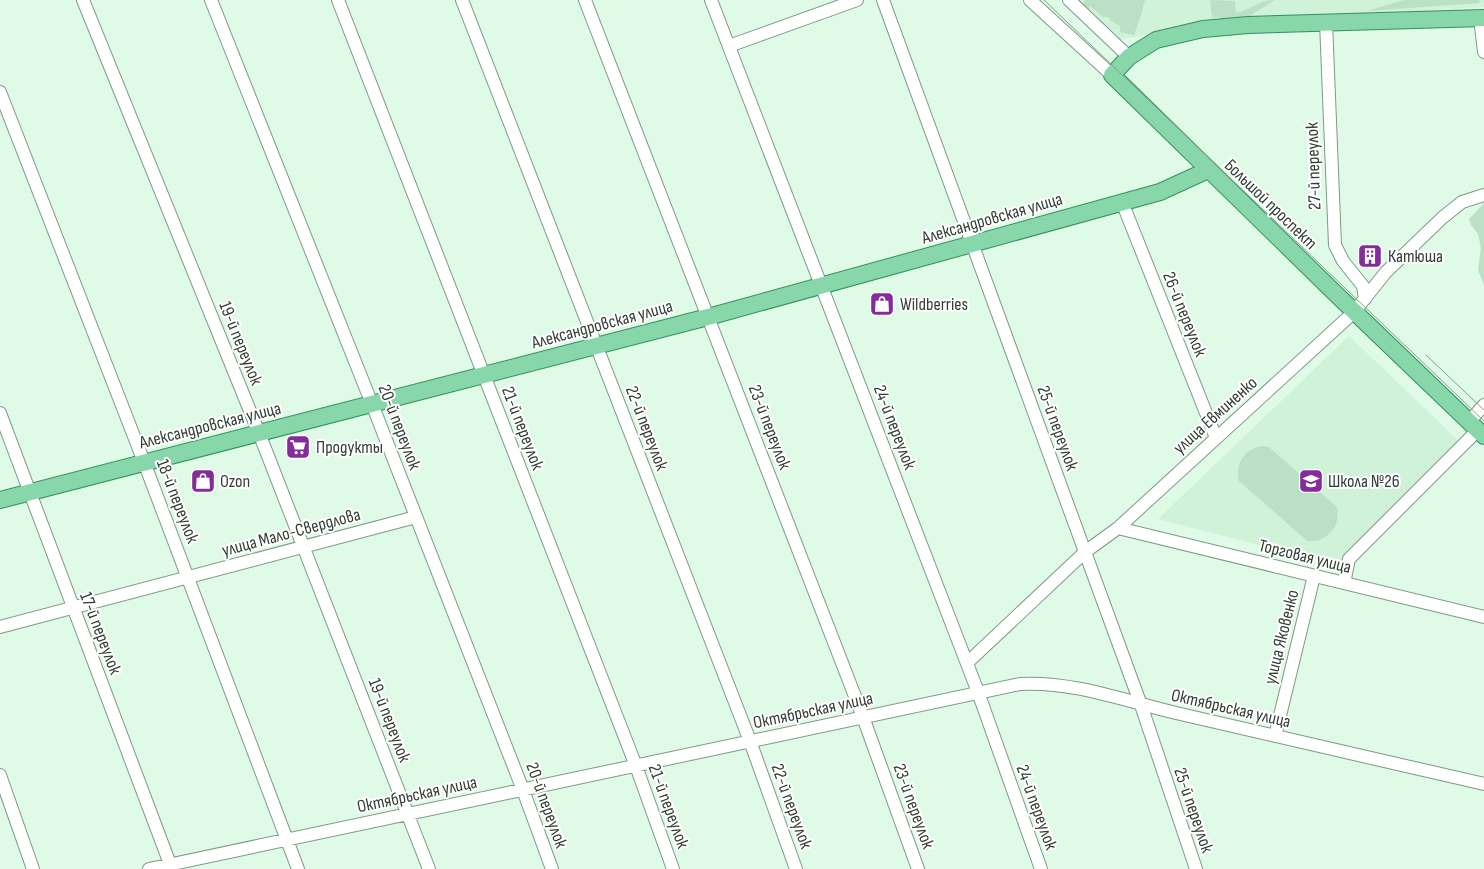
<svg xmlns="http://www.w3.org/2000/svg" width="1484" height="869" font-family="'Sofia Sans Condensed',sans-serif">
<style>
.built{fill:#cff2d9}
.green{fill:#bae1c5}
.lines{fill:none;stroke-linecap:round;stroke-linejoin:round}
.minor-casing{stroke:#7f9986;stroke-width:14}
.major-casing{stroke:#35905d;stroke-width:18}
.minor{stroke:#fff;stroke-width:12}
.major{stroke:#87d7aa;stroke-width:16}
.tram{stroke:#8a9e8f;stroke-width:1}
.labels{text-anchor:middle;stroke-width:4;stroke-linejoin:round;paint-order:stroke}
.street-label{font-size:18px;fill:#323d35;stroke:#fff}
.poi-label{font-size:18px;fill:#323d35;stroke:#fff;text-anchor:start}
</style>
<rect width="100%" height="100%" fill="#dffbe7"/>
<path class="built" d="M1070,0h414v7l-284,17 -86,17z
M1349,336l112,107 -120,123 -183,-47z"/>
<path class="green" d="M1085,0h60l-4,15 -7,20 -14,-3v-6l-9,-5 -2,-4h-6l-13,-11 -2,8 -6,-8z
M1210,0l25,1 1,12c16,-3 22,-13 39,-13l-24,15 -10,11 -23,-9 -6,1z
M1404,0h75l1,3 -113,8z
M1484,203v82l-6,-15 3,-22 -3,-14 -7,-9 -2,-6z
M1263,446l6,1 68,60c4,20 -10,36 -30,34l-68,-60c-4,-18 6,-33 24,-35z"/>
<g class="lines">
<defs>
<path id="minor" d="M83,0l176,433 170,436
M211,0l161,404 151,386 29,79
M338,0l298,766 37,103
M462,0l288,741 46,128
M585,0l278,717 55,152
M711,0l267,692 63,177
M883,0l258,705 55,164
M1030,0l82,75
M1069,0l60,57
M1480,18l4,34
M1326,22l9,223 8,16 20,25 2,13
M729,46l128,-46
M0,92l144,370 154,407
M1122,202l94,236
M0,413l170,451
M1469,422l15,-17
M1118,528l366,89
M1344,583l5,-24 129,-129
M0,627l416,-110
M967,663l118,-111 33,-24 236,-216 32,-40 56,-54 20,-16 22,-7
M1275,736l39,-160
M0,775l33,94
M149,869l871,-185c53,-3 105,17 156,29 103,24 205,47 308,71"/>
<path id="major" d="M1484,18l-236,7 -45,4 -47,11 -27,17 -17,18 226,221 146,140
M0,500l708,-183 452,-125 48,-22"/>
</defs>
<use href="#minor" class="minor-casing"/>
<use href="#major" class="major-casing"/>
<use href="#minor" class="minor"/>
<use href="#major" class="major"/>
<path class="tram" d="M1044,0l440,421
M1426,355l58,55"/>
</g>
<defs>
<symbol id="building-square" viewBox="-11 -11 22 22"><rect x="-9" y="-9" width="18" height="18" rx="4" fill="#842c99" stroke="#fff"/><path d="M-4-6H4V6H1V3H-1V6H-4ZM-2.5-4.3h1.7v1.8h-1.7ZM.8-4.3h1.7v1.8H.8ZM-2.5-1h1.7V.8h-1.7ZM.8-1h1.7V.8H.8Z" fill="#fff"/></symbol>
<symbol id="shop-square" viewBox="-11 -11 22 22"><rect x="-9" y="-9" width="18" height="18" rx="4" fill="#842c99" stroke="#fff"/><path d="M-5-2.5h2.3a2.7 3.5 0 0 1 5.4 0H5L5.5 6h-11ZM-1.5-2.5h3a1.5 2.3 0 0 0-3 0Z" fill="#fff"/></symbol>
<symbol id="supermarket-square" viewBox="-11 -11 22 22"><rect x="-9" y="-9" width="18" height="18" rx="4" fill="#842c99" stroke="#fff"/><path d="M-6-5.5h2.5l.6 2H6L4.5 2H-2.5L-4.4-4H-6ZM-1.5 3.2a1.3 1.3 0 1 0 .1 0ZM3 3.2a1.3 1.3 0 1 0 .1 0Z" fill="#fff"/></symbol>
<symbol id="school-square" viewBox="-11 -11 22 22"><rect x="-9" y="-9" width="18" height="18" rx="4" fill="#842c99" stroke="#fff"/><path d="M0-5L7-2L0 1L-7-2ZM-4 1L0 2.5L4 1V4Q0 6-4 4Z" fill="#fff"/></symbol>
</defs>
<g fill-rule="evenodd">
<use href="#building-square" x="1356" y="242" width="28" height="28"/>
<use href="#shop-square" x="868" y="290" width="28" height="28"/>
<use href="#supermarket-square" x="284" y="433" width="28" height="28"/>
<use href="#shop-square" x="189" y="467" width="28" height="28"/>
<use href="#school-square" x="1297" y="467" width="28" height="28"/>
</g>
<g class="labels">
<g class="street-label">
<text transform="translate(1313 166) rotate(-92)" y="6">27-й переулок</text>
<text transform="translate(1271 204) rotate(44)" y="6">Большой проспект</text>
<text transform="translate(992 218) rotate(-16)" y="6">Александровская улица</text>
<text transform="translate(1185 314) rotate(68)" y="6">26-й переулок</text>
<text transform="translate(602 324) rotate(-15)" y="6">Александровская улица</text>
<text transform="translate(241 343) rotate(68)" y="6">19-й переулок</text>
<text transform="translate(1215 415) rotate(-42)" y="6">улица Евминенко</text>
<text transform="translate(210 425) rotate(-14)" y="6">Александровская улица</text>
<text transform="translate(400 427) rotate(69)" y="6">20-й переулок</text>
<text transform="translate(770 427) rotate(69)" y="6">23-й переулок</text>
<text transform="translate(895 427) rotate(69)" y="6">24-й переулок</text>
<text transform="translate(523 428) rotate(69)" y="6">21-й переулок</text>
<text transform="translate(647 428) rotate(69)" y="6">22-й переулок</text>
<text transform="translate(1058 428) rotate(70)" y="6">25-й переулок</text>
<text transform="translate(178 501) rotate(69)" y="6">18-й переулок</text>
<text transform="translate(291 532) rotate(-15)" y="6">улица Мало-Свердлова</text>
<text transform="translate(1305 556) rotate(14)" y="6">Торговая улица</text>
<text transform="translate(101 633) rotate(69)" y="6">17-й переулок</text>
<text transform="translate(1281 637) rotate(-76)" y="6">улица Яковенко</text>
<text transform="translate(1231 708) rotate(13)" y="6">Октябрьская улица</text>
<text transform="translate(813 710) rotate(-12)" y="6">Октябрьская улица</text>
<text transform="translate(390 720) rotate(69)" y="6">19-й переулок</text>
<text transform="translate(417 794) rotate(-12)" y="6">Октябрьская улица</text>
<text transform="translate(547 805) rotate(70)" y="6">20-й переулок</text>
<text transform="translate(669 806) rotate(70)" y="6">21-й переулок</text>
<text transform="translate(792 806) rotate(70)" y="6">22-й переулок</text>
<text transform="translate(914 806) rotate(70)" y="6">23-й переулок</text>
<text transform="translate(1037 807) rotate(70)" y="6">24-й переулок</text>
<text transform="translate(1194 810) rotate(71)" y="6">25-й переулок</text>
</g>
<g class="poi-label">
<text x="1388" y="262">Катюша</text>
<text x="900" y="310">Wildberries</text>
<text x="316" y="453">Продукты</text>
<text x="220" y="487">Ozon</text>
<text x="1328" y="487">Школа №26</text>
</g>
</g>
</svg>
